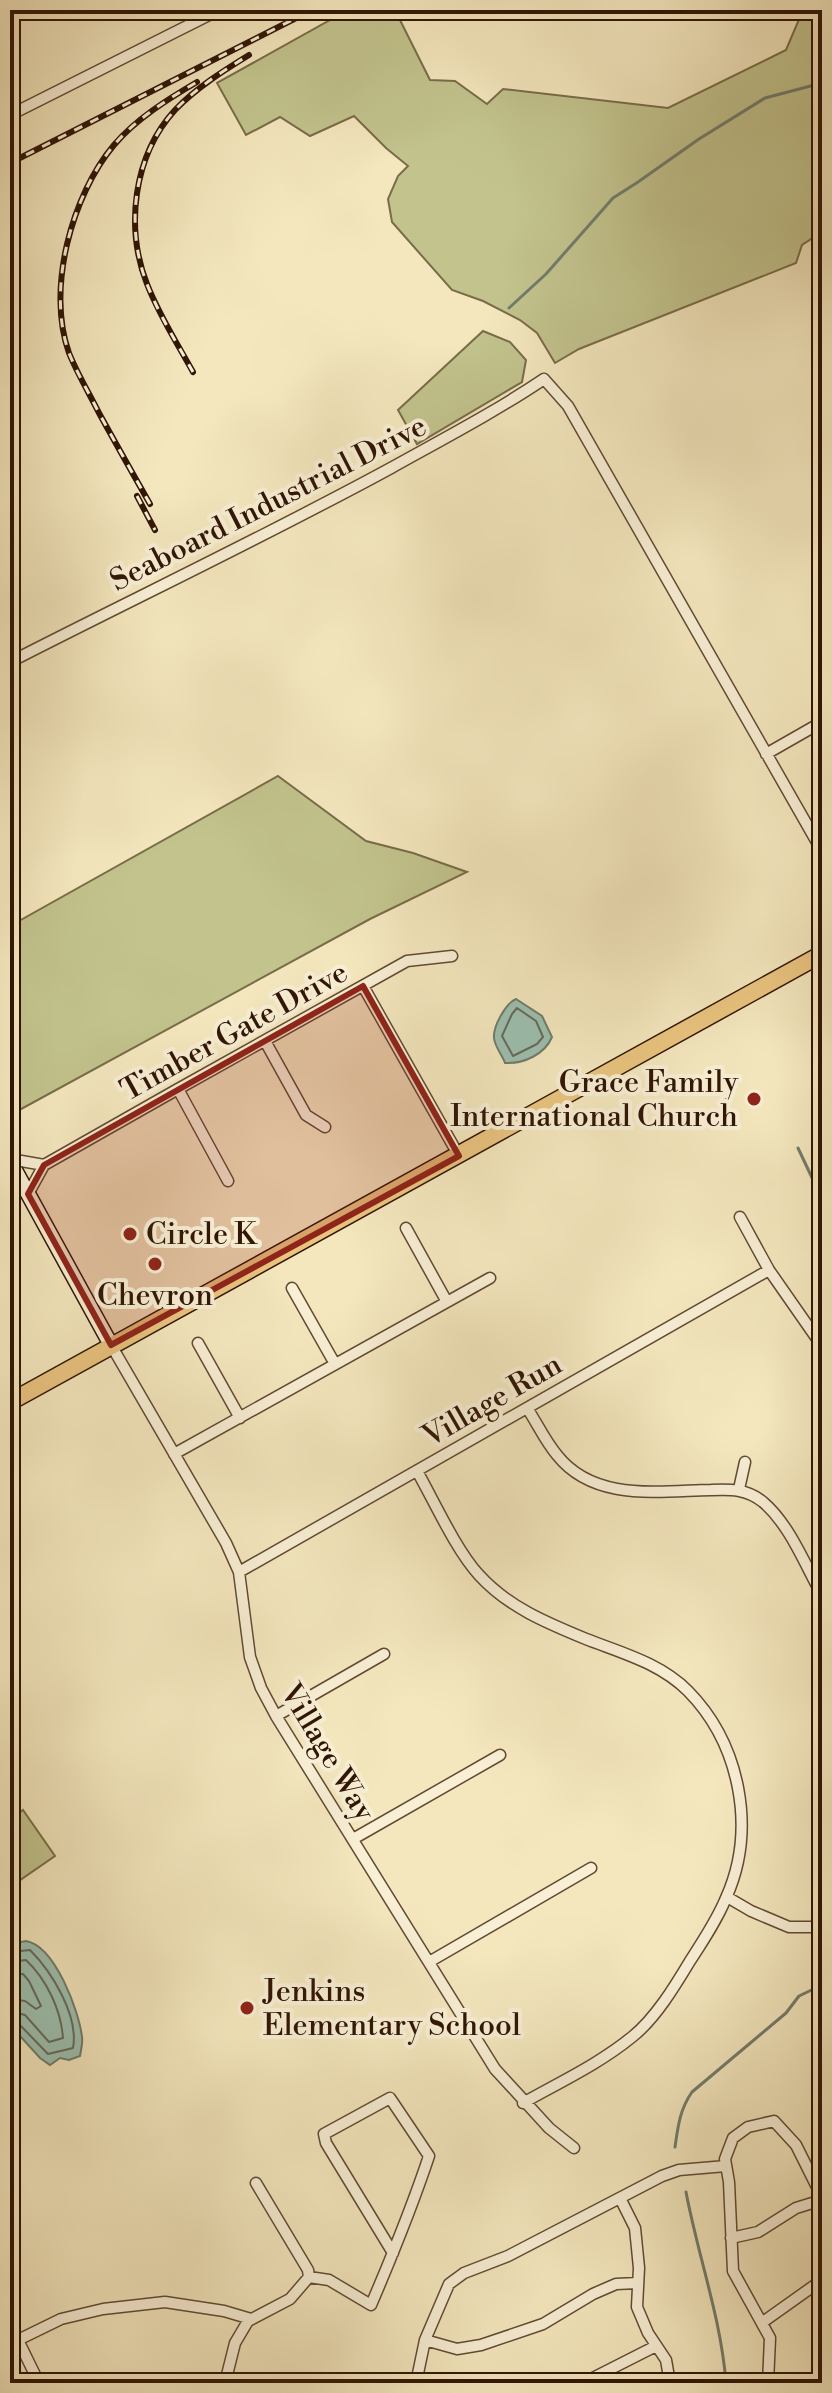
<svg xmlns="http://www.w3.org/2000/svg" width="832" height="2393" font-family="'Libre Bodoni',serif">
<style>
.green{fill:#c2c38d;stroke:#796c49;stroke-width:2}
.water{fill:#9cc0b0;stroke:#717c6c;stroke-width:2}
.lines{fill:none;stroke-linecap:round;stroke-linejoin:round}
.shore{stroke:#666a5a;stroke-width:2}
.stream{stroke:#717c6c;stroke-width:3}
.street-casing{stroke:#614a33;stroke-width:13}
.secondary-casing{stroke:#301505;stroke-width:17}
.primary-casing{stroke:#301505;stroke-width:19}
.street{stroke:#f8efd5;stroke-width:10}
.secondary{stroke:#f8efd5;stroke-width:14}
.primary{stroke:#eac47f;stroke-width:16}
.rail-casing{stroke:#301505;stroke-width:6}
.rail{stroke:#f8efd5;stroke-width:3;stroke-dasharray:9;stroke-linecap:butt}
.marked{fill:#8f2418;fill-opacity:0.2;stroke:#8f2418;stroke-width:6;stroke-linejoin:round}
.poi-dot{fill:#8f2418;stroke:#f8efd5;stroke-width:3}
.labels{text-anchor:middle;stroke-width:8;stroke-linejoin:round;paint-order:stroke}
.street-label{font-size:30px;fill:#301505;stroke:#f8efd5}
.poi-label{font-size:30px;fill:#301505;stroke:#f8efd5;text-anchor:start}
</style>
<rect width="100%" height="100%" fill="#f4e7be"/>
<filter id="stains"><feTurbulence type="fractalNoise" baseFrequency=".0025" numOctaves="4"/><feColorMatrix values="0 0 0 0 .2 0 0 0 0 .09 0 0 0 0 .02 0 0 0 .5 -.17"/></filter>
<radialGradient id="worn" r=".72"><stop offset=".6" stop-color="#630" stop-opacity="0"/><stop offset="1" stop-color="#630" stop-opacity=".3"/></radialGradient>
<path class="green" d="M348,10h47l35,70 25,1 32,23 16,-15 165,19 118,-58 17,-40h19v222l-20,13 -6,18 -217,86 -24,14 -18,-30 -17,-13 -37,-19 -31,-11 -60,-68 -4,-23 10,-23 10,-10 -22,-18 -32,-32 -44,20 -30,-19 -34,18 -29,-52z
M483,331l27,11 16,18 -4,22 -105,62 -19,-34z
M278,776l88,65 47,12 54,19 -97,47 -358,195 -2,-188z
M23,1810l32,46 -45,31v-68z"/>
<path class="water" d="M516,999l26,17 10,21c-7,17 -28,27 -47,26 -3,-8 -10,-16 -11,-25 -1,-12 12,-35 22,-39z
M26,1941c29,5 53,70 56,96 1,6 -1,12 -2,19l-11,4 -9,-2 -10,7 -10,-7 -30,-33v-81z"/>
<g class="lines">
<path class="shore" d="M517,1008l19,13 7,16 -6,7 -24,12 -11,-20 10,-22z
M10,1952l20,-2c22,22 49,66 43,98l-25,6 -30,-31 -8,-2
M10,1962l16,-2c21,20 35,50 37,78l-14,4 -24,-27 -15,-4
M10,1974h13l6,7 12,25 -5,3 -11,-8 -15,-2"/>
<path class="stream" d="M509,308l37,-34 67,-76 25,-16 61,-43 66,-41 57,-15
M798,1148l24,51
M675,2147c3,-21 5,-38 17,-55l94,-79 13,-17 23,-11
M686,2192c12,64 35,126 40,191"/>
<defs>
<path id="street" d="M10,115l209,-105
M10,662c127,-65 256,-126 381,-194 52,-29 104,-56 153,-89l24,27 254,445
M766,754l56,-32
M363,986l96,170
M265,1041l41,74 19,12
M178,1089l50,92
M10,1159l34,6
M28,1194l16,-29 134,-76 229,-128 45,-5
M740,1217l29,53 53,76
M406,1228l41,74
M292,1288l43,76
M198,1343l42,75
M111,1345l115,198 13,29 11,85 11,31 15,28 219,353 54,59 25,20
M527,1408c10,15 18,33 30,47 37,47 102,36 154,35 20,-1 36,-1 52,12 27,23 42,63 59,93
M174,1454l316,-176
M417,1471c17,30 39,79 62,104 29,32 68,48 107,64 36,14 74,24 102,52 52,53 69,138 38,207 -9,22 -23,43 -36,63 -15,25 -35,58 -58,76 -33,27 -72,45 -109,66
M739,1489l6,-27
M239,1572l530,-302
M276,1716l108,-62
M353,1839l147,-84
M727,1897l24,14 38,16h33
M429,1962l162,-94
M620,2198l15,30 4,40 -2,39 11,26 18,27 4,23
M731,2238l27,-6 38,-24 26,-8
M309,2277l20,3 42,25c21,-49 41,-98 58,-149l-39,-58 -66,36 2,9 67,110
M763,2322l59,-42
M18,2340l43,-21 42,-10 62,-7 59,9 27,8
M425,2340l32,9 24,-4 62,-21 50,-30 23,-10 22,-1
M10,2345l8,-5 21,43
M116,2383l25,-4 50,4
M225,2383l10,-40 13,-22 42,-22 19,-22 -1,-7 -52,-87
M416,2383l9,-43 24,-56 15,-11 44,-17 154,-80 17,-6 47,-4
M583,2383l73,-37
M768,2383l2,-45 -37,-67 -4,-89 -4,-23 8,-21 15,-11 26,-6 22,24 26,52
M812,2383l10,-8"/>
<path id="secondary" d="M10,1161l101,184"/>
<path id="primary" d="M10,1402l812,-448"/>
</defs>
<use href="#street" class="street-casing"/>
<use href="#secondary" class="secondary-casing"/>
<use href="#primary" class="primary-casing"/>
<use href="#street" class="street"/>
<use href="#secondary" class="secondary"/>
<use href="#primary" class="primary"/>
<defs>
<path id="rail" d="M10,163l302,-153
M193,372c-16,-29 -34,-57 -46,-88 -22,-56 -14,-128 28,-174 21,-22 48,-39 74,-55
M137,496l18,34
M150,504c-17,-30 -34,-60 -51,-91 -10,-20 -22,-40 -30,-60 -23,-64 3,-158 45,-208 22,-26 54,-46 83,-63"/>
</defs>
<use href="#rail" class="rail-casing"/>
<use href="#rail" class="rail"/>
</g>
<path class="marked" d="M363,986l96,170 -348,189 -83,-151 16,-29z"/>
<g class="poi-dot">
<circle cx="754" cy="1099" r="8"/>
<circle cx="130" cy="1234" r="8"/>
<circle cx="155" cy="1264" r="8"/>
<circle cx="247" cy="2008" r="8"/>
</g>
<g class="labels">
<g class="street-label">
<text transform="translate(268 503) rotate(-27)" y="10">Seaboard Industrial Drive</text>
<text transform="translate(234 1031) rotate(-29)" y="10">Timber Gate Drive</text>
<text transform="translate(492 1400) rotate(-30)" y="10">Village Run</text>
<text transform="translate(328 1752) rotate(59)" y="10">Village Way</text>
</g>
<g class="poi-label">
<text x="738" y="1092" text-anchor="end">Grace Family<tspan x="738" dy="34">International Church</tspan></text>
<text x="146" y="1244">Circle K</text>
<text x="155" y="1305" text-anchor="middle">Chevron</text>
<text x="263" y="2001">Jenkins<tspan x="263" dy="34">Elementary School</tspan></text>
</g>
</g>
<rect width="832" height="2393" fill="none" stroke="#f4e7be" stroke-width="40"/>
<rect x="12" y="12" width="808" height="2369" fill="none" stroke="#301505" stroke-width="4"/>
<rect x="20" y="20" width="792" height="2353" fill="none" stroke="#301505" stroke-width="2"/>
<rect width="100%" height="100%" filter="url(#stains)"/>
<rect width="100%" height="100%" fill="url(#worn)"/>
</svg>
